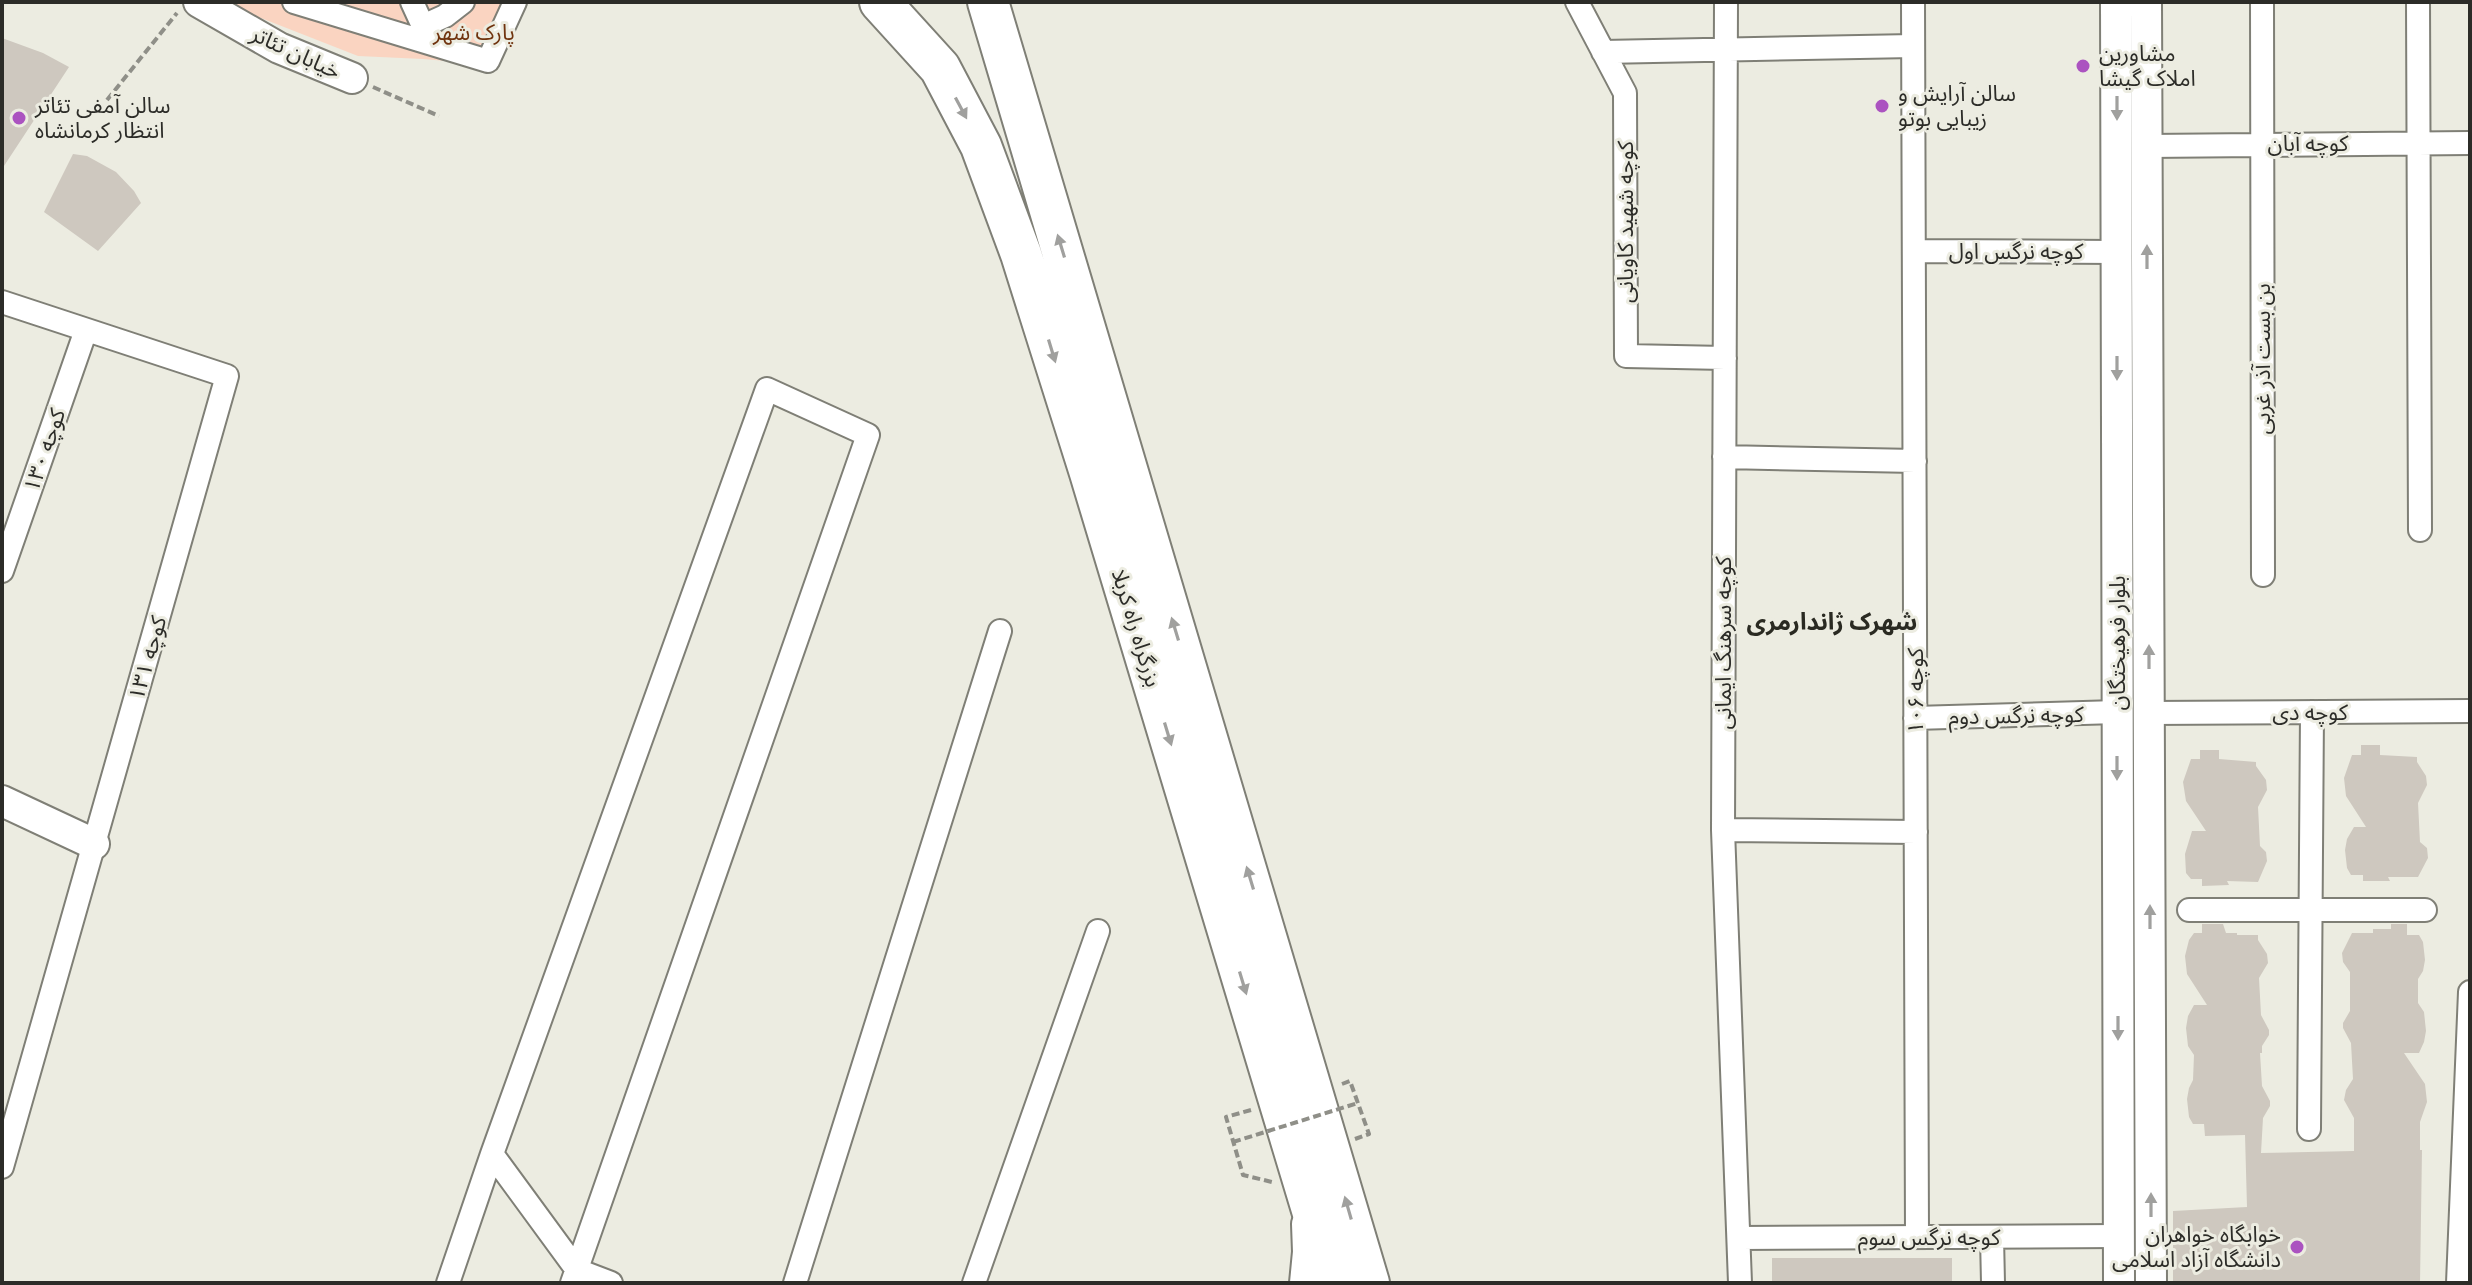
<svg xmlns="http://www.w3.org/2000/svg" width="2472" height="1285" font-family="'IBM Plex Sans','Noto Sans Arabic',sans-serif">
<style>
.green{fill:#fad4c1}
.building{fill:#cec8bf}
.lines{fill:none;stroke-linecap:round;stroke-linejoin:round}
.street-casing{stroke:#7f7f76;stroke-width:26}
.secondary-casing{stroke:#7f7f76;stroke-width:34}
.highway-casing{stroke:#7f7f76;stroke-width:44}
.path{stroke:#8f8f88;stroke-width:4;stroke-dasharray:8 4;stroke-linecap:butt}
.street{stroke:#fff;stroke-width:22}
.secondary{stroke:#fff;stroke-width:30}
.highway{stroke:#fff;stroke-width:40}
.path-bridge{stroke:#8f8f88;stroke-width:4;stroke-dasharray:8 4;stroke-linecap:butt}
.oneway{fill:#a0a09e}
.poi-dot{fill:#ab53c0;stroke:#ecece1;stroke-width:3}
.labels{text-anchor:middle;stroke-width:6;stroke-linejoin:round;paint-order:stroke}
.park-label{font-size:22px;fill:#70340f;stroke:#ecece1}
.street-label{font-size:22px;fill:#2c2c28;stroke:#ecece1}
.poi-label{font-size:22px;fill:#2c2c28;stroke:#ecece1;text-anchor:start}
.neighbourhood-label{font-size:24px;font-weight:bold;fill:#2a2a22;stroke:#ecece1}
</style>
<rect width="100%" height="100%" fill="#ecece1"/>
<path class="green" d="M227,2h297l-32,63 -69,-6 -65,-3 -115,-45z"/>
<path class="building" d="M2,38l41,15 26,14 -67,102z
M73,154l14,2 29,16 18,19 7,12 -43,48 -54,-39z
M2361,745h19v10l37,2v5l9,14 1,9 -9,18 2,39 7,6 1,10 -10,19h-30l2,4h-27v-6h-12l-4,-7 -2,-18 2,-11 7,-12h12l-20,-31 -2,-18 8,-23h9z
M2200,750h19v9l37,3v4l10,14 1,10 -9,17 2,39 6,6 1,9 -9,21 -31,-1 2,4 -27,1v-7h-11l-5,-6 -1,-19 7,-23h14l-20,-30 -3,-19 8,-23h9z
M2202,924h21l3,9h11v2h21v5l9,14 1,9 -9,15 2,37 8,15v5l-7,11v7h-2l2,33 8,15v5l-7,12 -2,35 93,-2v-33l-10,-18 2,-10 7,-11 -2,-36 -8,-15v-5l7,-12v-39l-7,-10 -1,-9 10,-20h21v-4h18v-5h16v11h12l4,7 2,18 -2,11 -5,8v24l6,9 2,19 -2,11 -5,11h-15l21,31 2,18 -7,20v28h2l-2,133h-247v-72l74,-4 -2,-72 -40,1 -1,-12h-11l-4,-7 -2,-18 2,-11 4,-8 1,-25 -6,-9 -2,-18 2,-12 6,-11h13l-20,-31 -2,-18 4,-16 5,-7h8z
M1772,1258h180v25h-180z"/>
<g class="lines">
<defs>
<path id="street" d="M294,2l194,59 27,-59
M412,2l11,24 22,-10 18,-14
M1577,2l48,91 1,263 99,2
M1726,2l-3,828 17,453
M1913,2l4,1235
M2262,2l1,573
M2418,2l2,528
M1603,52l310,-6
M2147,146l323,-3
M1914,251l203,1
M2,302l225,74 -225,791
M1724,457l191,4
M2,571l84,-241
M2149,713l321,-2
M1915,718l202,-6
M1723,830l193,2
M2189,910h236
M2309,1129l3,-417
M492,1154l85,116 34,13
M1992,1237l1,46
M1740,1238l379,-2
M448,1283l44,-129 275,-765 101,46 -296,848
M795,1283l205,-652
M974,1283l124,-352
M2458,1283l12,-291"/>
<path id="secondary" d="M199,2l80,46 73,30
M2116,2l3,1281
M2146,2l5,1281
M2,801l92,43
M1305,1283l3,-31 -1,-28"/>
<path id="highway" d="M880,2l60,66 41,78 40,108 69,219 244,810
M988,2l381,1281"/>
</defs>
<use href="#street" class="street-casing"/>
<use href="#secondary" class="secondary-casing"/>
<use href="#highway" class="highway-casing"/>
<path class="path" d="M373,87l66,29
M107,100l70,-87
M1342,1084l8,-3 19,53 -14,5
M1251,1110l-25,7 17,58 29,7"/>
<use href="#street" class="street"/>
<use href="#secondary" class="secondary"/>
<use href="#highway" class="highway"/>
<path class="path-bridge" d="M1233,1142l125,-39"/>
</g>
<defs><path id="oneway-solid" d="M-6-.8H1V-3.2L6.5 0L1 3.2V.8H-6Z" transform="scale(2)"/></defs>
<g class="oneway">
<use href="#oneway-solid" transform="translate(961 108) rotate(62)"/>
<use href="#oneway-solid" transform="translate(2117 108) rotate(90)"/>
<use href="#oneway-solid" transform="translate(1061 246) rotate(-107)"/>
<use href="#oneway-solid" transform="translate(2147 257) rotate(-90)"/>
<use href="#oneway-solid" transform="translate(1052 351) rotate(73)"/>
<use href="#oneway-solid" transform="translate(2117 368) rotate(90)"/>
<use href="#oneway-solid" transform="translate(1175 629) rotate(-107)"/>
<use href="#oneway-solid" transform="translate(2149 657) rotate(-90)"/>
<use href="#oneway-solid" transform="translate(1168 734) rotate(73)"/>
<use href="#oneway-solid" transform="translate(2117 768) rotate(90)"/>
<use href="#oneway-solid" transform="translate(1250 878) rotate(-107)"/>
<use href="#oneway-solid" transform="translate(2150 917) rotate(-90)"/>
<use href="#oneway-solid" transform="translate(1243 983) rotate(73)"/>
<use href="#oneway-solid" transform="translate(2118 1028) rotate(90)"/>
<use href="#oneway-solid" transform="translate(2151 1205) rotate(-90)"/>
<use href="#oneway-solid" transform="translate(1348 1208) rotate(-106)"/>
</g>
<g class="poi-dot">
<circle cx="2083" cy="66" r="8"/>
<circle cx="1882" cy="106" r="8"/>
<circle cx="19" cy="118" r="8"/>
<circle cx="2297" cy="1247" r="8"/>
</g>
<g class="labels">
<g class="park-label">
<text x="474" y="40">پارک شهر</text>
</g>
<g class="street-label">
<text transform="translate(296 52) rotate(25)" y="8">خیابان تئاتر</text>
<text x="2308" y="151">کوچه آبان</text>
<text transform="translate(1625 222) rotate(-90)" y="8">کوچه شهید کاویانی</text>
<text x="2016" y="259">کوچه نرگس اول</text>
<text transform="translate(2262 359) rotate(-90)" y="8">بن بست آذر غربی</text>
<text transform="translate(44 450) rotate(-71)" y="8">کوچه ۱۳۰</text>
<text transform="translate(1137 628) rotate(73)" y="8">بزرگراه راه کربلا</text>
<text transform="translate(1723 643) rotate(-90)" y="8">کوچه سرهنگ ایمانی</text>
<text transform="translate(2117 643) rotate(-90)" y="8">بلوار فرهیختگان</text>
<text transform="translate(147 658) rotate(-74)" y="8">کوچه ۱۳۱</text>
<text transform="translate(1915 691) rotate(-90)" y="8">کوچه ۱۰۶</text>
<text x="2310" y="720">کوچه دی</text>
<text transform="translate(2016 715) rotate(-1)" y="8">کوچه نرگس دوم</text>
<text x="1929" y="1245">کوچه نرگس سوم</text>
</g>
<g class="poi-label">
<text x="2099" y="61">مشاورین<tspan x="2099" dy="25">املاک گیشا</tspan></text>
<text x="1898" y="101">سالن آرایش و<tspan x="1898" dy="25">زیبایی بوتو</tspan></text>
<text x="35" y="113">سالن آمفی تئاتر<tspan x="35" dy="25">انتظار کرمانشاه</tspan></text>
<text x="2281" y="1242" text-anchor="end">خوابگاه خواهران<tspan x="2281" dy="25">دانشگاه آزاد اسلامی</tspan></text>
</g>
<g class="neighbourhood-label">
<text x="1832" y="630">شهرک ژاندارمری</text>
</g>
</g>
<rect width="2472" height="1285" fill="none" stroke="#2c2c28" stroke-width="8"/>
</svg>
